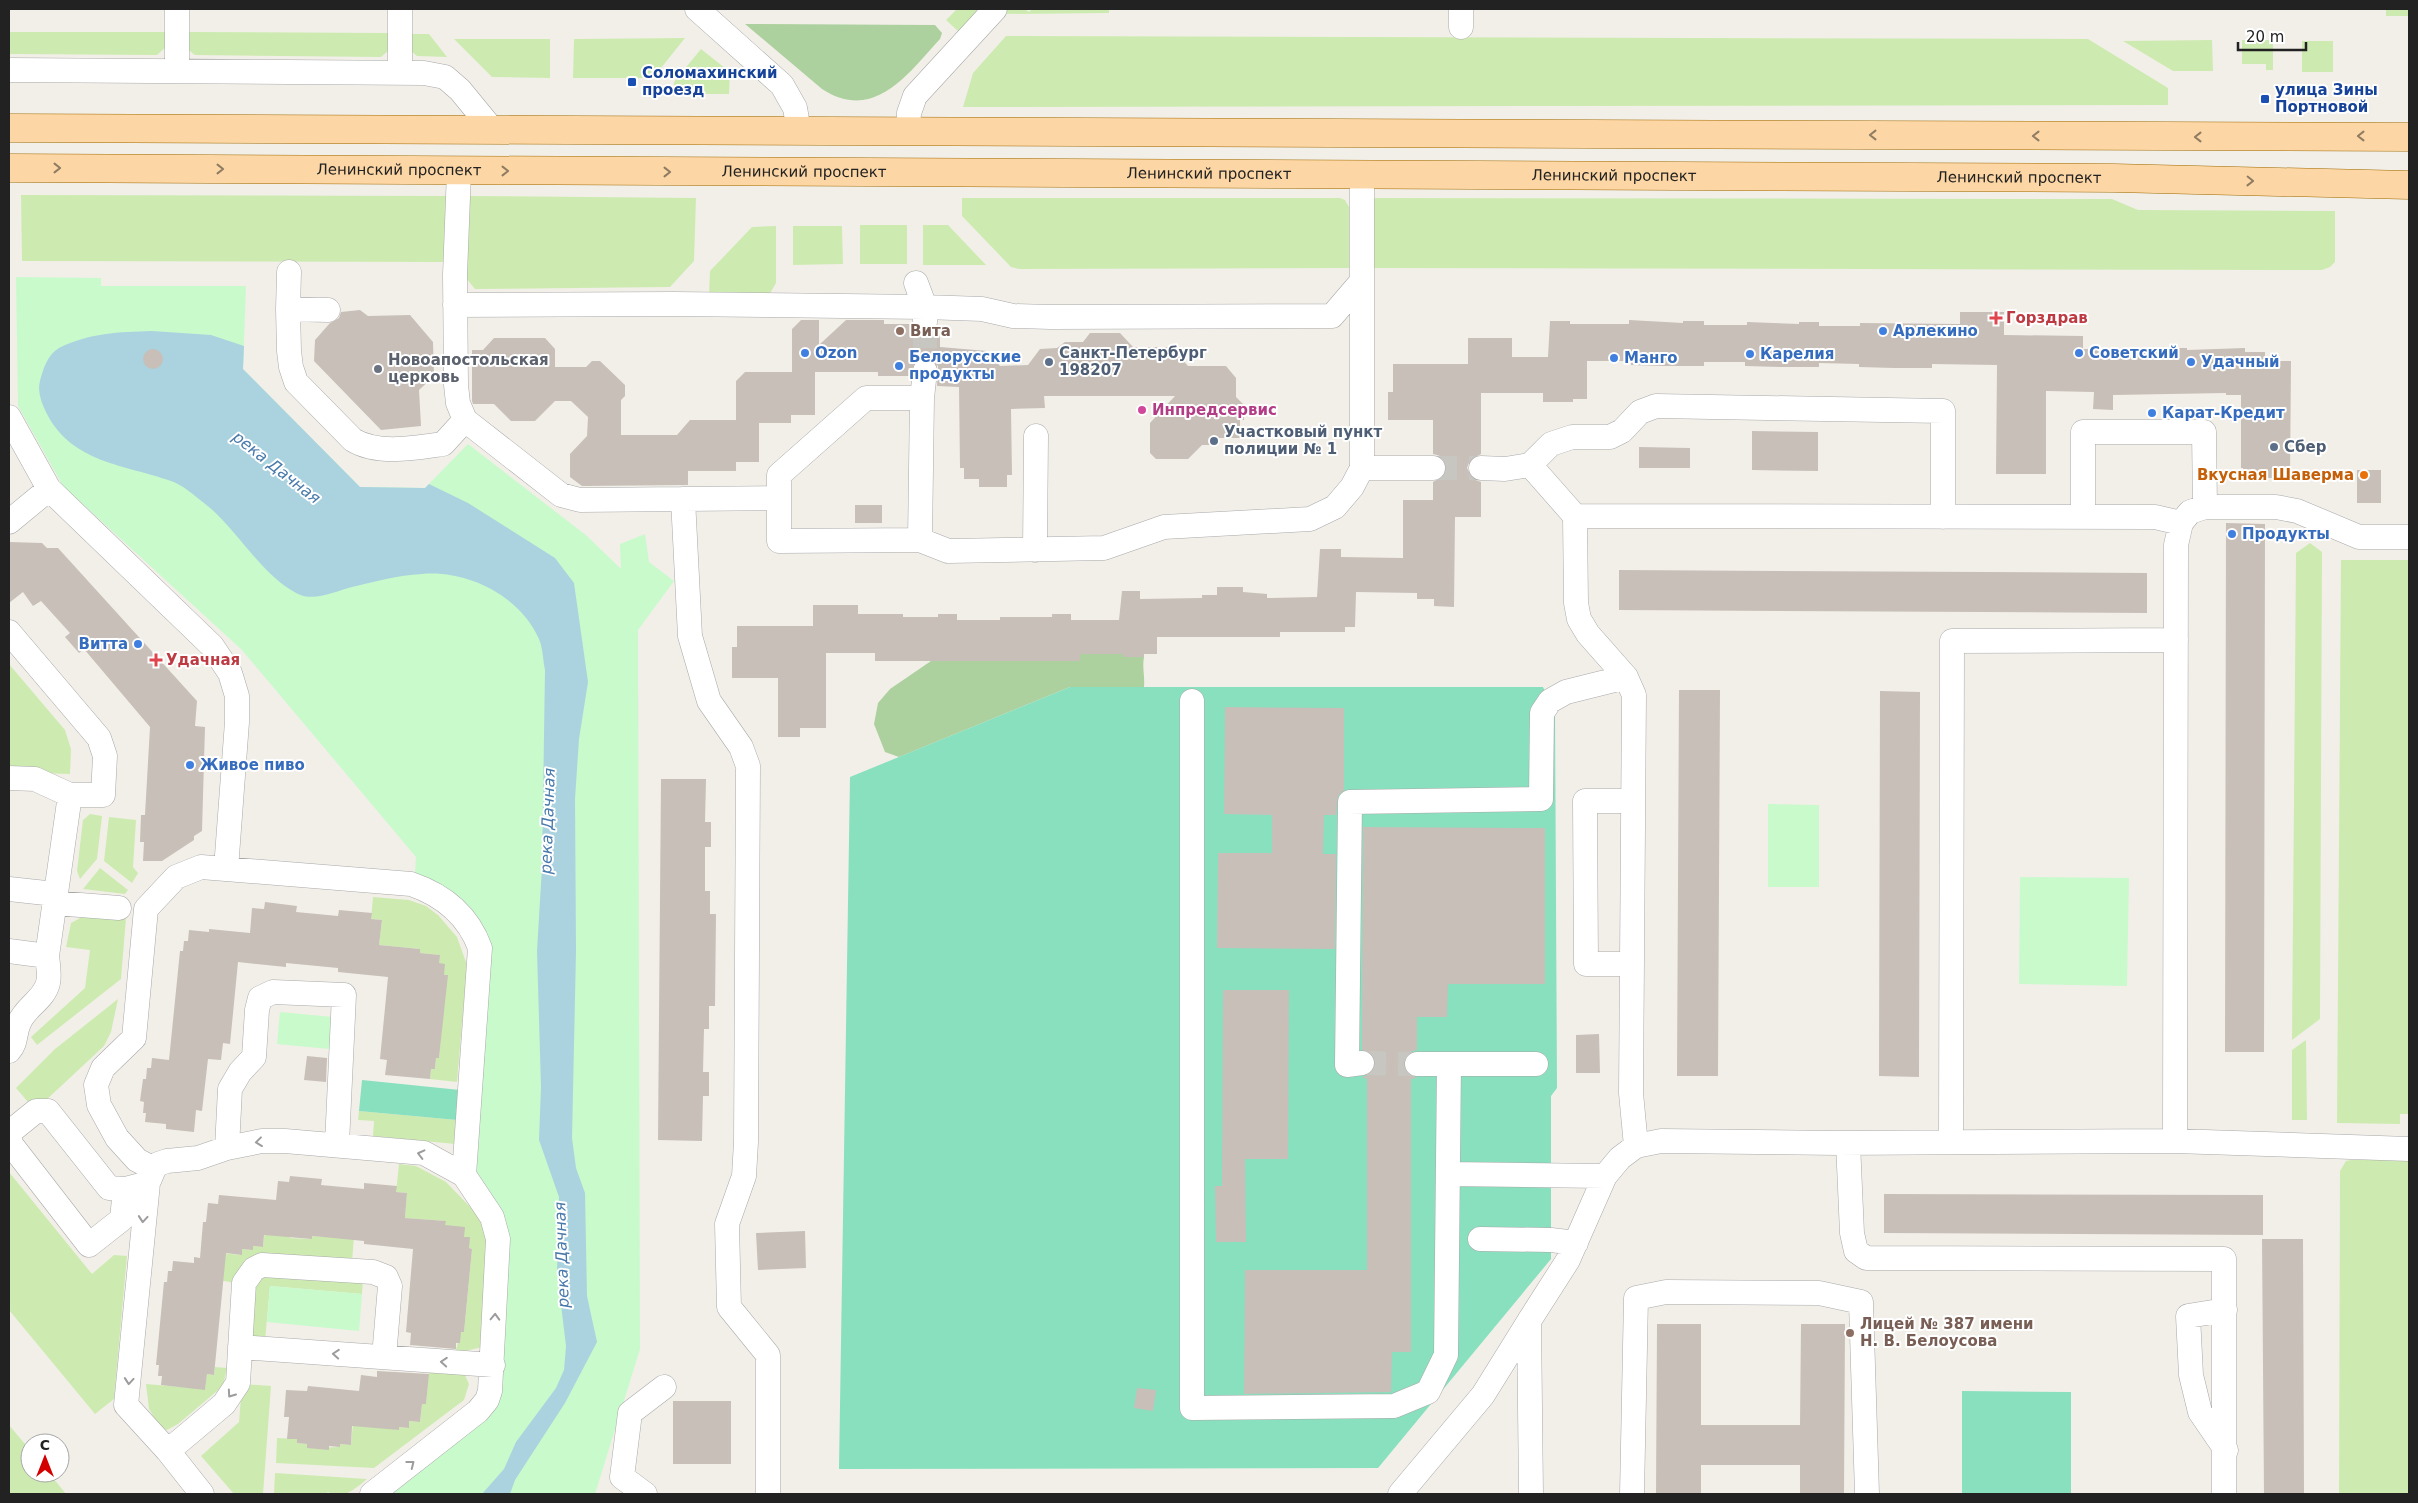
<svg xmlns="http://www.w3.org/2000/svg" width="2418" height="1503" font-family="'DejaVu Sans',sans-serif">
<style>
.grass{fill:#cdebb0}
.forest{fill:#add19e}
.park{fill:#c8facc}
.pitch{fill:#88e0be}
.water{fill:#aad3df}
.building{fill:#c7bfb8}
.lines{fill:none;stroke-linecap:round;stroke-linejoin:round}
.minor-tunnel{stroke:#c8c6c1;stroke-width:24;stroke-dasharray:24 12;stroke-linecap:butt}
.minor-casing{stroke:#a9a9a9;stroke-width:25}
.major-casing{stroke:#a06b00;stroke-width:29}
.minor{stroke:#fff;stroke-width:24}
.major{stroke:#fcd6a4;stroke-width:28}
.oneway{stroke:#8f7c63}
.oneway2{stroke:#9c9c9c}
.transit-dot{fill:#1a4fb4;stroke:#fff;stroke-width:2}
.health-dot{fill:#e0444e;stroke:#fff;stroke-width:2}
.education-dot{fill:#8d6e63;stroke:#fff;stroke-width:2}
.shop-dot{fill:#3f7fe0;stroke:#fff;stroke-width:2}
.service-dot{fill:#5c6f8a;stroke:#fff;stroke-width:2}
.worship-dot{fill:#6b7280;stroke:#fff;stroke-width:2}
.hotel-dot{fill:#d1479c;stroke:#fff;stroke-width:2}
.food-dot{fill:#e8710a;stroke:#fff;stroke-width:2}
.labels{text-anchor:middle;stroke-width:4;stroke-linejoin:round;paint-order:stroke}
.transit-label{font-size:15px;font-weight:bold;fill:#164399;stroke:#fff;text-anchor:start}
.street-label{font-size:15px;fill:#222;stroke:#fff}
.health-label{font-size:15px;font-weight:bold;fill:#be3a42;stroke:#fff;text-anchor:start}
.education-label{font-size:15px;font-weight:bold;fill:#785e54;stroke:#fff;text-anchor:start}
.shop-label{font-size:15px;font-weight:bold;fill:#366cbe;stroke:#fff;text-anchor:start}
.service-label{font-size:15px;font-weight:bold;fill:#4e5e75;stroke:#fff;text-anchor:start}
.worship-label{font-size:15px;font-weight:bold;fill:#5b616d;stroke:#fff;text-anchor:start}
.hotel-label{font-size:15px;font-weight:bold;fill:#b23c85;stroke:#fff;text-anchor:start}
.food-label{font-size:15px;font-weight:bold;fill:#c56008;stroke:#fff;text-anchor:end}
.water-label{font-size:16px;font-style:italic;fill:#4a7aab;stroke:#fff}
</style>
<rect width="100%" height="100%" fill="#f2efe9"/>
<path class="grass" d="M957,9h24l-22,23 -13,-12z
M1008,9h17l4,3 3,-3h77v4l-106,1z
M2386,9h23v7h-23z
M9,32h157v15l-9,8 -148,-1z
M186,32l202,1v18l-7,6 -186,-2 -9,-7z
M411,34h18l18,23 -30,-1 -6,-5z
M1006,36l1082,3 80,49v17l-1205,2 10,-34z
M685,38l-32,40h-80l1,-39z
M454,39h96v39l-58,-1z
M2212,40l1,31h-40l-50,-30z
M2242,40h31v30h-7v-6h-24z
M2302,41h31v31h-31z
M701,49l29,23 -1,22h-55v-12z
M21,195l427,1 -3,66 -423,-1z
M468,196l228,2 -2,63 -24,26 -195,2 -9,-11z
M962,198h378l5,2 4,7v61l-330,1 -8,-2 -49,-51z
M1375,198l737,1 26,11 197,1v51l-5,5 -8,3 -953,-2 2,-65z
M907,225v39h-47v-39z
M923,225h25l38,40h-63z
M776,226v57l-7,12 -60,1 1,-25 42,-44z
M793,226h49l1,38 -50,1z
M2310,543l12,9 -2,467 -28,21 4,-487z
M2341,560h68v554h-9v10l-63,-1z
M9,664l56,66 6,19 -1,25 -61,-2z
M90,814l12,2 -5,43 -17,20 -3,-8 6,-51z
M109,817l27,3 -3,47 5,6 -6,10 -28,-22z
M100,868l28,22 -3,4 -42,-5z
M373,897l36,3 17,6 12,9 19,22 10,28 -10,117 -27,-3 1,-10h4l1,-11h3l8,-83h-3l-5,-12v-8l-19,-2v-4l-41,-4 3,-25 -11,-1z
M82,917l44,1 -5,61 -84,66 -6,-8 54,-49 5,-38 -24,-3 5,-24z
M118,999l-7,33 -7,14 -61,57 -15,-1 -12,-14 39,-39z
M2306,1040l1,80h-15v-70z
M359,1111l98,9 -2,24 -82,-8 1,-15 -16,-1z
M2351,1160h57v334h-69l1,-323 6,-10z
M399,1164l17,2 30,16 32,33 10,26 -5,100 -4,7 -24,5 6,-21h3l8,-83 -3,-1v-11h-5l-19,-12v-4l-40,-3 2,-25 -11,-1z
M9,1172l83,102 22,-19 13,1 -13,143 -19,15 -86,-104z
M265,1230l25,4v4l21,1 1,-3 11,1v-3l31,3 -2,25 -82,-7 -35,28 -16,-3 3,-27 19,2 1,-6 11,1v-4l10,1z
M263,1275l100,5 -1,14 -92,-8 -5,55 -15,-1 5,-54z
M215,1367l12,1 -4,18 -45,38 -11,6 -7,-3 -11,-18 -3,-25 59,5 2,-15 7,1z
M429,1368l34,3 6,13 -5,16 -90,68 -98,-5 1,-25 20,1v4l10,1v4l32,-1 1,-3 11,1 2,-22 46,7v-3l10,1v-7l11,1 2,-18h4z
M242,1384l29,2 -8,108h-29l-33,-38 38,-34z
M9,1425l21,25v23h19l17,21h-57z
M275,1473l92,6c-11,9 -24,22 -39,13l-3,2h-51z"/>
<path class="forest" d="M745,24l190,1 7,8 -2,6c-32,35 -66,84 -118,50z
M1080,654h43l1,3h20c-2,11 1,19 0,30h-74l-171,70 -14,-5 -11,-28 4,-21 12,-14 41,-28h149z"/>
<path class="park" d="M16,277l85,1v8h145l-3,83 117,118 65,1 43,-44 119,92 34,33 -1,-25 25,-10 4,28 25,19 -36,49 2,719 -45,145h-205l93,-74 21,-198 -28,-48 13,-226 -62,-70 -12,-5 1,-16 -174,-207 -179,-164 -45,-80z
M1768,804l51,1v82h-51z
M2020,877l109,1 -2,108 -108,-2z
M280,1012l53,5 -4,32 -52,-5z
M270,1286l92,8 -3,37 -92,-9z"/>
<path class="pitch" d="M1070,687h473l12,25 2,376 -6,8v163l-173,209 -539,1 11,-692z
M362,1080l98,10 -3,30 -98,-9z
M1962,1391l109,1v102h-109z"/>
<path class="water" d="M152,331l59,4 33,11 -1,23 117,118 65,1 4,-4 39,19 87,55 19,25 14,99 -9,57 -4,60 1,152 -4,187 4,30 9,25 2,103 10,46 -32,61 -50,77 -5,14h-28l22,-25 12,-27 40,-54 8,-18 2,-24 -9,-74 2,-75 -20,-57 2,-53 -4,-136 5,-84 3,-197c-2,-9 -2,-22 -6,-31 -19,-43 -71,-69 -117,-65 -24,1 -48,8 -70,13 -16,4 -38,15 -54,7 -37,-18 -61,-66 -94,-91 -9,-7 -21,-18 -33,-22 -45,-16 -99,-18 -124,-67 -5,-10 -10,-22 -7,-33 3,-12 8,-27 19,-33 30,-15 60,-16 93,-17z"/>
<path class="building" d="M360,310l8,6 42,-1 23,27 1,34 -15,14 2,36 -40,4 -67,-69 1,-21 15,-17 9,-5 2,-6z
M1960,312h44v23l79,1v13h49v3h34v-4h21v2l58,-2v4h20v9h26l-1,117h-47v-10h-2v-73h-15v-2l-113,2v15l-20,-1 1,-17 -48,-1v83h-50l1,-109 -65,-1v4h-38l-35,-1v-3l-40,-1v4h-38l-36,-1v-4h-41v4h-39l-34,-1v-4h-44v38h-14v3h-30v-9h-62v61l-11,6 -3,8 6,11 8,3v35h-26l-1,90 -20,-1v-7h-17v-6l-61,-1 -1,35h-10v5h-65v5h-123v17h-13v3h-21v-3h-43v7h-205v-8h-49v75h-26v9h-22v-59h-46v-31h5v-21h76v-21h45v9h45v3h35v-3h19v6h43v-3h52v-3h19v6h48l3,-29h18v8l62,-1v-3h15v-8h26v5l24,2v4l50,-1 3,-48h21v8l62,1v-58h30v-18l12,-7 2,-7 -7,-12 -7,-2v-34h-45v-28h5v-28h75v-26h44v19h36l2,-36h20v3h59v-4l54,3v-2h21v4h43v-3l52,2v-2h20v4h41v-3l100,1z
M801,320h18v25l27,-25h38v4h28l6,10 7,2 6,-2 5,-4 4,4v13l47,4 13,15 28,-1 12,-16 17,-1 8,-6h18l7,-9h30l13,14h38l17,19h38l10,12v19l8,8v15h-4v18h-23v7h-15l-14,14h-32l-6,-6v-30l25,-27h-131l1,12 -34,1 1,66h-5v12h-28v-8h-15v-11h-4l-1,-81 -22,-1 1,-20 -5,-6 -7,-3 -12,5 -3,14h-33v-4h-63v43h-24v8h-32v39h-23v9h-48v14l-106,1 -12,-9v-23l17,-18 1,-19 -17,-16h-16l-20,20h-24l-17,-17h-21l-1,-3v-51h11l11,-12h51l10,11v18h31l6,-6h8l25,24v11l-4,4v35h56l13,-15h46v-39l9,-9h47v-43z
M143 359a10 10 0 1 1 20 0a10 10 0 1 1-20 0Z
M1752,431l66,1v39l-66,-1z
M1639,447l51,1v20h-51z
M2357,470h24v33h-24z
M855,505h27v18h-27z
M2226,523l39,1 -1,528h-39z
M9,542l33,1 5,5h11l139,153 -2,25 10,1 -3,104 -8,5v4l-32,21h-19l1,-19h-4l1,-27h4l5,-88 -66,-78 -5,4 -14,-16 5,-4 -29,-32 -8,5 -10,-14 -14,11z
M1619,570l528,3v40l-528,-3z
M1679,690h41l-2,386h-41z
M1880,691l40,1 -1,385 -40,-1z
M1225,707l119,1v82l-6,6 -2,19h-12l-1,39h13l-1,95 -118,-1 1,-95h54v-38l-48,-1z
M661,779h45l-1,43h6v25h-6v44h5v23h6l-1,92h-6v23h-5l-1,43h6v24h-6l-1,45 -44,-1z
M1363,827l182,1v156h-97l-1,33h-30v33l-7,2 -7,12 2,7 12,7 -6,1v273h-19l-1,40 -147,2 1,-124h122v-191l-5,-2 9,-3 5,-12 -3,-8 -11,-4z
M265,902l32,4 -1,6 42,4 1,-6 33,3 -1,6 11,1 -3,25 41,4v4l20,2 -1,8 6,1 -1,11h4l-9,83h-3l-1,11h-4l-1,10 -45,-4 2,-15 -7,-1 8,-82 -50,-5v-4l-52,-5v4l-48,-5 -8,82 -7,-1 -2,17 -13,-1 -6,52 -6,-1 -2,22 -28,-3v-5l-21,-2 1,-9h-3l1,-11 -4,-1 3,-22h3l1,-11h4l1,-10 17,2 11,-109h3l1,-10h4l1,-11 20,2v-3l41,4 2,-25 12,1z
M1223,990h66l-1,169h-43l1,83h-30l-1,-56h7z
M1599,1034l1,39h-24v-38z
M307,1056l20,2 -1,24 -22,-2z
M290,1176l32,3 -1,6 43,4v-6l33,3 -1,6 11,1 -2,25 41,3 -1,4 20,2 -1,10h6l-1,11 3,1 -8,83h-3l-1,11h-4v6l-46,-4 1,-12 -5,-1 7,-83 -49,-5v-3l-41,-4 -11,-1v3l-48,-4 -1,12 -10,-1v4l-11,-1v6l-16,-2 -12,122 -7,-1 -2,16 -44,-5 1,-9h-4l1,-11h-3l8,-83h3l1,-11h4l1,-10 21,2v-6l6,1 3,-36h3l2,-19 10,1 1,-9 57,5 2,-19 11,1z
M1884,1194l379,1v40l-379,-2z
M805,1231l1,37 -48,2 -2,-37z
M2262,1239h41l1,255h-40z
M1657,1324h44v101h99l1,-101h44l-1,170h-44v-29h-99v29h-45z
M377,1371l52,3 -3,30h-4l-2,18 -11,-1v7l-10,-1v3l-47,-4 -1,19 -11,-1v3l-11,-1v4l-22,-2v-4l-10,-1v-4h-10l2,-22h-5l2,-27 21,1 1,-5 51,5 2,-16 16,2z
M1137,1388l19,2 -3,21 -19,-3z
M673,1401h58v63h-58z"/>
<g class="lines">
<path class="minor-tunnel" d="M925,324v47
M1433,468h48
M1362,1063l55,1"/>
<defs>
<path id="minor" d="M177,9v62
M697,9l85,76 13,23 4,23
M400,10v62
M1461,27v-18
M9,70l415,3 21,4 15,13 32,39
M908,131l1,-18 6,-17 80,-87
M459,171l-4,104 1,110 2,18 7,17 96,75 19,5 103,-1
M916,283l9,24v15
M455,305l219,-1 251,3 57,2 31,7 38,1 281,-1 30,-35
M288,309l1,-37
M328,310l-40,-1 1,42 2,16 5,15 57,58c25,15 62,8 90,4l22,-24
M9,417l40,72 163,157 18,27 7,23v26l-11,147
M1530,465l45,51 1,87 3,16 9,15 38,43 8,18 -3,398 5,53 25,-5 177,2 337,-2 234,8
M1362,468h71
M1481,468l24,1 25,-4 21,-21 21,-7h38l12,-6 18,-19 16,-6 287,5v106
M779,498v-23l87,-77h56
M1575,516l580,1 26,6
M2083,517v-85h121l1,75
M9,522l40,-33
M920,540l2,-142 3,-27
M1035,550l1,-114
M9,632l90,106 6,18 -2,39h-33
M1192,701v707l202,-2 34,-14 18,-37 3,-291
M9,778l26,1 35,16 -23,161c1,8 3,19 1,27 -4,17 -23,24 -29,40 -5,11 -2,19 -10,28
M9,889l46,5
M54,903l65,5
M9,951l38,5
M1632,964h-46l-1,-163h48
M1362,1063l-15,2 3,-263 191,-3 1,-86 8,-12 16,-9 60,-15
M1417,1064h119
M2175,1141l1,-596 5,-22 9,-11 15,-5h71l21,4 62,26h50
M1951,1142l1,-501 224,-1
M1848,1143l4,90 4,18 10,7 358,1v235
M227,1148l3,-59 10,-17 14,-15 3,-47 3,-12 13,-6 71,3 -7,149
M154,1169l-17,-9 -20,-22 -18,-33 -3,-20 7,-17 31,-30 12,-129 30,-32 25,-10 210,17c32,11 57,31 69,64l-16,227
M1448,1174l157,2
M125,1189l-16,-1 -61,-77h-12l-26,21v11l79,102 33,-26 3,-30 23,-6
M1480,1239l71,1 25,3
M2225,1310l-37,6 3,59 9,37 26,38
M240,1347l253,18
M168,1451l56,-47 14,-21 6,-100 10,-14 8,-4 111,7 13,5 4,9 -6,71
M202,1494l-34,-43 -42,-46 22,-222 6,-14 4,-5 9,-3 31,-3 29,-10 35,-7h23l139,12 40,22 28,42 6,22 -8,152 -3,9 -9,11 -106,83
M645,1494l-23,-17 8,-64 34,-26
M768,1494v-139l-39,-48 -2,-83 17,-48 2,-34 2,-376 -7,-19 -32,-46 -19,-65 -7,-137 96,-1v43l141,-1 28,11 156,-3 60,-21 146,-8 25,-12 17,-20 10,-19v-294
M1400,1494l83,-99 46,-74
M1531,1494l-2,-173 39,-61 37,-84 15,-18 16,-12
M1632,1494l4,-196 30,-6 153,1 42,9 6,192"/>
<g id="major">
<path d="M9,128l2400,9"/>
<path id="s1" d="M9,168l2105,10 295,7"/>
</g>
</defs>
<use href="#minor" class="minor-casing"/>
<use href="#major" class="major-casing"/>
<use href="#minor" class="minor"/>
<use href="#major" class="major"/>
</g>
<defs><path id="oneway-chevron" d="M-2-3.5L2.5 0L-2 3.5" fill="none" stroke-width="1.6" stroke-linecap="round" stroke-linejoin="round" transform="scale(1.25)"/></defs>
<g class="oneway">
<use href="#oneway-chevron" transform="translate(1873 135) rotate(-180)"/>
<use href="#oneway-chevron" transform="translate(2036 136) rotate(-180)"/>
<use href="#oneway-chevron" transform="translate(2361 136) rotate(180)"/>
<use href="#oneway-chevron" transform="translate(2198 137) rotate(-180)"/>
<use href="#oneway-chevron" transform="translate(57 168)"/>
<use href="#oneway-chevron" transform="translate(220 169)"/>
<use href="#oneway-chevron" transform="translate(505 171)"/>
<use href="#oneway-chevron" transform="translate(667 172)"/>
<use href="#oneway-chevron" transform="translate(2250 181) rotate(1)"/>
</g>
<g class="oneway2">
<use href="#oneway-chevron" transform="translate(259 1142) rotate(173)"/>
<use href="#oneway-chevron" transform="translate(421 1154) rotate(-166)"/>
<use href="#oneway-chevron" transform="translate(143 1219) rotate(95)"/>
<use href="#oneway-chevron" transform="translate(495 1317) rotate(-88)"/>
<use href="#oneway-chevron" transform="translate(336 1354) rotate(-176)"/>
<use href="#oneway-chevron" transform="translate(444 1362) rotate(-176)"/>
<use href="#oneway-chevron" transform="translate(129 1381) rotate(95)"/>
<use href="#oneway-chevron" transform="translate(231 1394) rotate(125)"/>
<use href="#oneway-chevron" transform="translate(411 1464) rotate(-38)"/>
</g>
<g class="transit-dot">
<rect x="627" y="77" width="10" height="10" rx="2.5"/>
<rect x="2260" y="94" width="10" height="10" rx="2.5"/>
</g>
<g class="health-dot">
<path d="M1993.5 310.5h5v5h5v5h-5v5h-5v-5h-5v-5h5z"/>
<path d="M153.5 652.5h5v5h5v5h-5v5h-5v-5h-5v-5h5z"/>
</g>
<g class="education-dot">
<circle cx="900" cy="331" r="5"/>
<circle cx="1850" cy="1333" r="5"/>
</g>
<g class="shop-dot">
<circle cx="1883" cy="331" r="5"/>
<circle cx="805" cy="353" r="5"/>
<circle cx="2079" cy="353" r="5"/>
<circle cx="1750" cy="354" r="5"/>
<circle cx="1614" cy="358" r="5"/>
<circle cx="2191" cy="362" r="5"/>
<circle cx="899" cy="366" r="5"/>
<circle cx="2152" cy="413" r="5"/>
<circle cx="2232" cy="534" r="5"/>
<circle cx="138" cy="644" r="5"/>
<circle cx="190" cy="765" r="5"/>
</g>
<g class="service-dot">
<circle cx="1049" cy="362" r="5"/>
<circle cx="1214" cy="441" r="5"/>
<circle cx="2274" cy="447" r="5"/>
</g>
<circle class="worship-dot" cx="378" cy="369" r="5"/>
<circle class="hotel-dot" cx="1142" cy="410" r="5"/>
<circle class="food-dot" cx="2364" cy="475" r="5"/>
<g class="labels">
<g class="transit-label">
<text x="642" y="78">Соломахинский<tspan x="642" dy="17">проезд</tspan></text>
<text x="2275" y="95">улица Зины<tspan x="2275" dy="17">Портновой</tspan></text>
</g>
<g class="street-label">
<text dy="5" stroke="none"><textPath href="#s1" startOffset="390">Ленинский проспект</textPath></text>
<text dy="5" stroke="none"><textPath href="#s1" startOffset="795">Ленинский проспект</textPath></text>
<text dy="5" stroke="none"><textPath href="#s1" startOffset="1200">Ленинский проспект</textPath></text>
<text dy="5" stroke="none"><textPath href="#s1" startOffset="1605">Ленинский проспект</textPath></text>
<text dy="5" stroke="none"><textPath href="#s1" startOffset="2010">Ленинский проспект</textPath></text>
</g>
<g class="health-label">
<text x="2006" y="323">Горздрав</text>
<text x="166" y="665">Удачная</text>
</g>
<g class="education-label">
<text x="910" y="336">Вита</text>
<text x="1860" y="1329">Лицей № 387 имени<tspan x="1860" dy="17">Н. В. Белоусова</tspan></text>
</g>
<g class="shop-label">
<text x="1893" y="336">Арлекино</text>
<text x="815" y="358">Ozon</text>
<text x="2089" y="358">Советский</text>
<text x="1760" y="359">Карелия</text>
<text x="909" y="362">Белорусские<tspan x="909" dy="17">продукты</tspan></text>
<text x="1624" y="363">Манго</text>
<text x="2201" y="367">Удачный</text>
<text x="2162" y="418">Карат-Кредит</text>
<text x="2242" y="539">Продукты</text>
<text x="128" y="649" text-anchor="end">Витта</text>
<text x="200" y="770">Живое пиво</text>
</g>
<g class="service-label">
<text x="1059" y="358">Санкт-Петербург<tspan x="1059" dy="17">198207</tspan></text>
<text x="1224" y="437">Участковый пункт<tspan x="1224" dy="17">полиции № 1</tspan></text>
<text x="2284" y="452">Сбер</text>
</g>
<g class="worship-label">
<text x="388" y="365">Новоапостольская<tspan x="388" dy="17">церковь</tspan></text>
</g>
<g class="hotel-label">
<text x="1152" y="415">Инпредсервис</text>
</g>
<g class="food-label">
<text x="2354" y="480">Вкусная Шаверма</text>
</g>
<g class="water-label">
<text transform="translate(277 467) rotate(38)" y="6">река Дачная</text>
<text transform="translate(547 821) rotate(-88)" y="6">река Дачная</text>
<text transform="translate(561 1255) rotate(-92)" y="6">река Дачная</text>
</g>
</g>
<rect width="2418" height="1503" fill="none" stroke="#222222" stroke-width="20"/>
<g transform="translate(45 1458)"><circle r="24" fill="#ffffff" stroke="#a7a7a7"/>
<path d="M0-4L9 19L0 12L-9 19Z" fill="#d40000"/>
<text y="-8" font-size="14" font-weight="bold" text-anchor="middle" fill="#222222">С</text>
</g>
<path d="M2238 42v8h68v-8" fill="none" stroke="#222222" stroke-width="2.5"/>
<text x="2246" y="42" font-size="15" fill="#222222" stroke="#ffffff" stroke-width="4" paint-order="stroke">20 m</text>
</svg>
